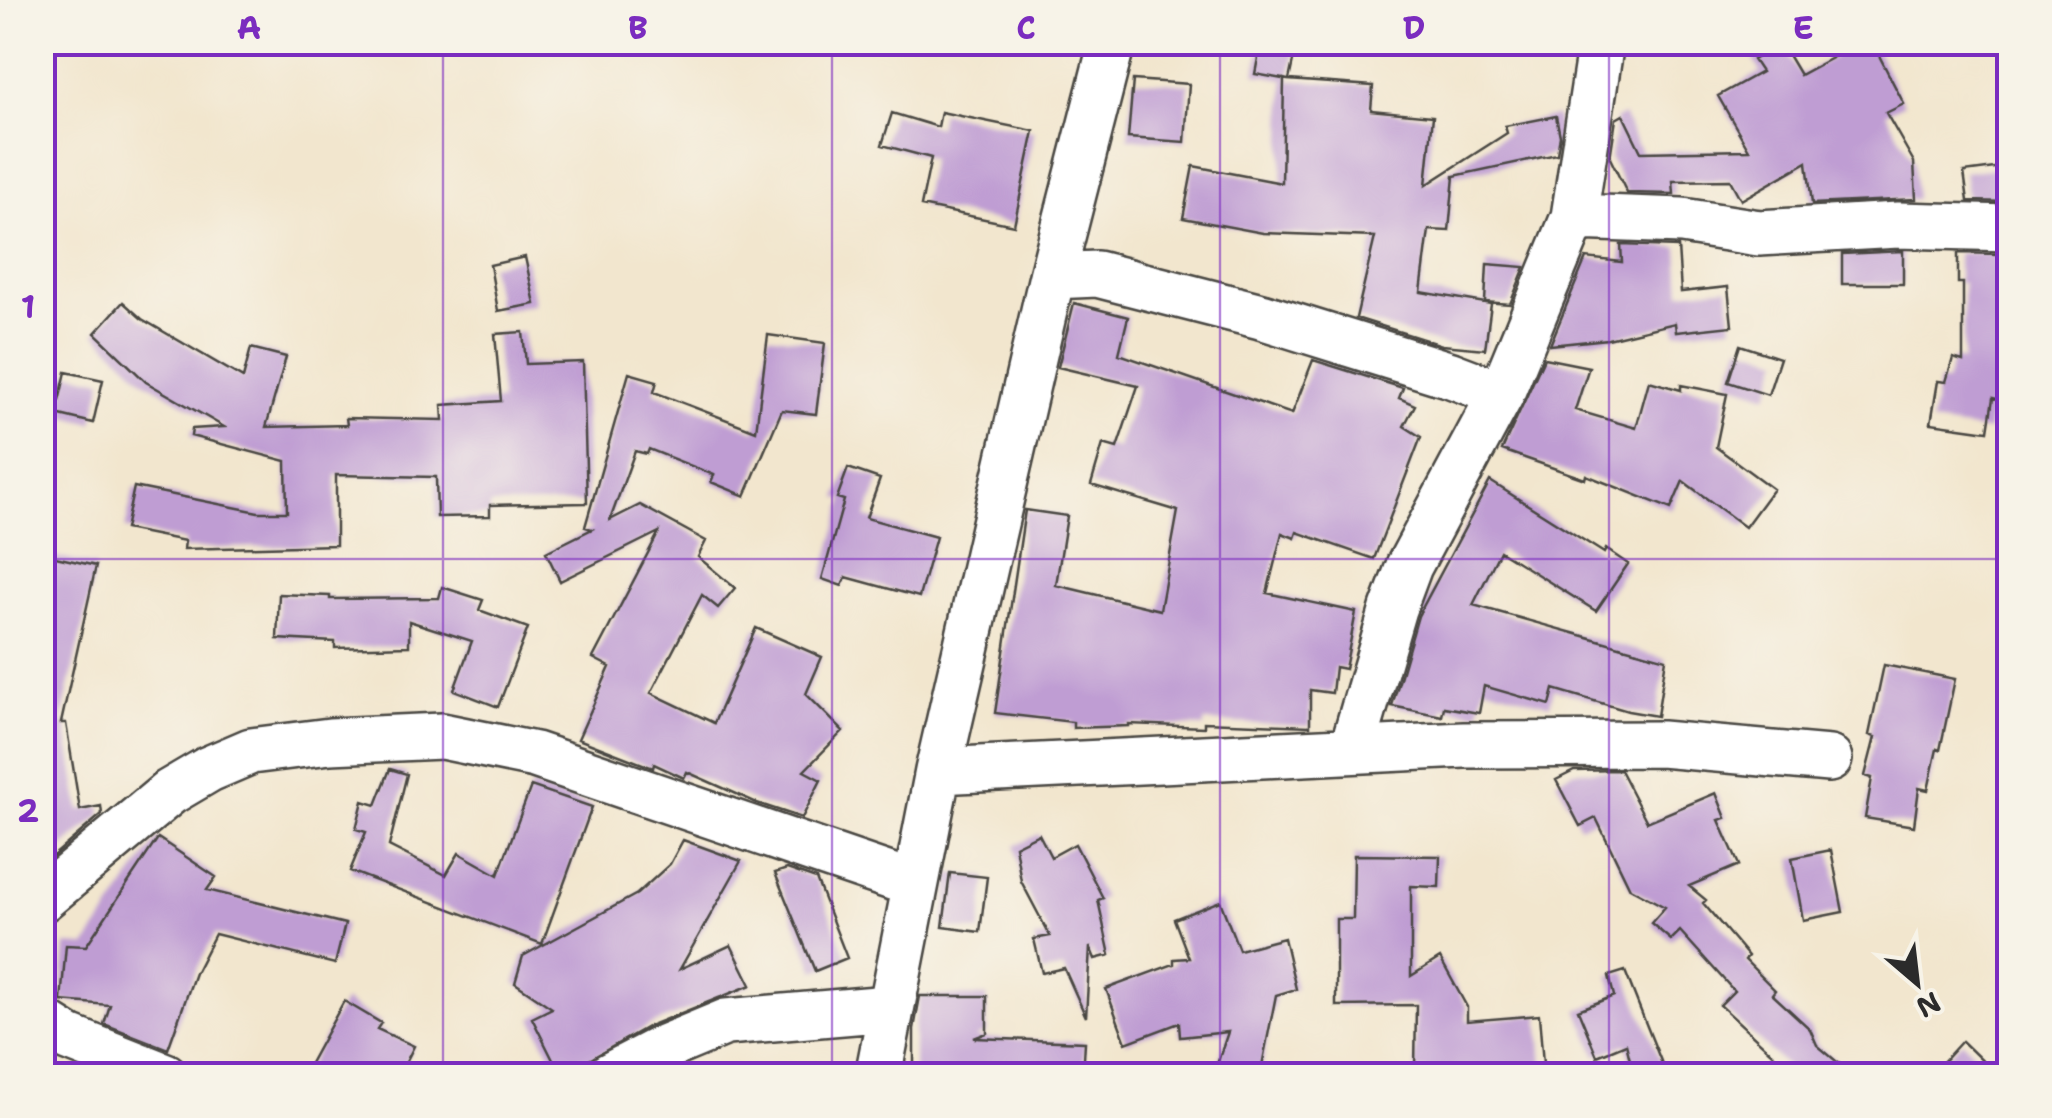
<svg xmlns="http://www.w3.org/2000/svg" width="2052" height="1118" font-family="'Shantell Sans',sans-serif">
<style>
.building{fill:#bf9dd3}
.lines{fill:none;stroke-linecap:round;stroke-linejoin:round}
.minor-casing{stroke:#494743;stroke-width:50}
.minor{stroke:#fff;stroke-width:45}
.grid{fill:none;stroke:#7b2cbf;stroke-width:2.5;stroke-opacity:0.55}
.neatline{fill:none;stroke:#7b2cbf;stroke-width:4}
.grid-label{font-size:32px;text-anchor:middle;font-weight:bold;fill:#7b2cbf}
</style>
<rect width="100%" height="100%" fill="#f7f3e8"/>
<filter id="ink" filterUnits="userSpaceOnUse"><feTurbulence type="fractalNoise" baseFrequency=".01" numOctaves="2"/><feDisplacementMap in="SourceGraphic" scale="20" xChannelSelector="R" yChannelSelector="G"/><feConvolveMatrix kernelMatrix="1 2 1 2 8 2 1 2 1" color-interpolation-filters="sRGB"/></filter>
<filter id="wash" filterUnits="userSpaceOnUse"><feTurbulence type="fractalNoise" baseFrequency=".0048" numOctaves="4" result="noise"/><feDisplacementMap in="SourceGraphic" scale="40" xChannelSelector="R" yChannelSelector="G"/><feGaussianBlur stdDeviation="2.25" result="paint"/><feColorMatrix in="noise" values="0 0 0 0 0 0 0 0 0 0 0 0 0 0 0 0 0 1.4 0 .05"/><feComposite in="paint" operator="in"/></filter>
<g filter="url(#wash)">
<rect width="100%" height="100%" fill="#f2e6ce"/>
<g id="blocks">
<path class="building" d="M1261,42h36l-8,38 84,6 -2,24 62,6 -7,69 81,-52 -2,-7 51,-10 4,20 -3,18 -103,22 -5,55 -20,-1 -8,62 70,12 -6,45 -43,-4 -86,-27 19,-81 -112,-4 -80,-15 10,-52 89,17 2,-104 4,1 -33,-6z
M1861,42h11l32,62 -18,9 28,49 2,37 -104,5 -5,-42 -66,38 -11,-20 -57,1 1,13 -47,-1 -17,-35 6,-39 7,-4 18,37 108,-2 -31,-54 43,-24 -8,-12 28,-17 19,32z
M1133,80l56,4 -4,58 -57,-4z
M941,112l93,19 -20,94 -93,-19 10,-48 -49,-13 10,-32 46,14z
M2010,166v36l-42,-1 -4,-29z
M1621,245l57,2 3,45 47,-5 4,39 -56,6 -1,-9 -67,16 -58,6 36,-87 36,4z
M1903,251v33h-61v-30z
M1958,253l41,1v9h11v139l-17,-4 -5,33 -57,-8 7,-42 8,1 7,-24 10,3v-78h-5z
M525,257l10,47 -37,7 -8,-46z
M1487,264l38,3 -15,37 -25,-2z
M123,302l19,17 101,59 8,-30 35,9 -20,70 81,-2 -1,-7 97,2 -1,-15 59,-4 -6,-67 28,-2 3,32 57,-2 4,141 -97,2v11l-53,1 -1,-40 -100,-2v70l-152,4 1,-8 -60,-12 9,-42 124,25h29l-1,-51 -95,-25 1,-7 32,-2 -78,-45 -51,-49z
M1074,303l54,14 -9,37 173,60 21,-54 90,28 -4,10 16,7 -11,21 17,11 -47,122 -77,-27 -2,6 -13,-5 -15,60 89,19 -11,57 -10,-2 -3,26 -22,-3v36l-106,-4v5l-75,-3v2l-56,2v-6l-78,-9 30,-203 42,6 -11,69 104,25 18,-99 -87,-26 12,-41 14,4 21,-62 -80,-19z
M768,335l57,8 -9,71 -34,-4 -37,86 -34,-14 3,-7 -65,-26 -2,5 -12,-3 -25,69 30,-15 66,36 -8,16 37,31 -17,20 -16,-13 -51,98 63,30 42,-95 66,29 -16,37 37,37 -39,40 17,9 -19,38 -45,-15 -70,-31 -3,6 -30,-14 -1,4 -75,-29 32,-72 -17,-9 66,-126 -99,49 -14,-29 46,-23 -7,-2 44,-154 28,8 -3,11 102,39z
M1740,345l40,13 -12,37 -40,-13z
M1544,358l45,9 -14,43 61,18 13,-47 32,9v-5l46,9 -11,53 57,42 -28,38 -62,-46 -12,28 -85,-34 -1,4 -83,-29z
M66,372l37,8 -10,43 -37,-9z
M848,468l32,11 -14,39 70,19 -17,60 -73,-20 -4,9 -20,-7 22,-79 -7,-2z
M1490,481l114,72 2,-4 22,15 -32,47 -96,-60 -27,54 193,54 -9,57 -29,-5 -74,-22 -4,16 -66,-19 -5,27 -35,-6 -2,9 -50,-10 26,-90z
M42,554l54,12 -35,157h5l14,87 21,-4 1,8 -49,42 -11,1z
M442,587l41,13 -4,10 49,18 -30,79 -44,-17 18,-49 -63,-20v25l-74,2v-6l-58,-3 2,-45 51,2v3l109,-1z
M1884,665l71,14 -15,71 -3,-1 -9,41 -9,-2 -5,38 -49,-8 7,-40 -7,-2 10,-39 -6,-2z
M390,769l17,5 -18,72 57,29 13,-22 39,22 33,-89 61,21 -50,137 -192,-73 16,-39 -10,-3 7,-28 13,4z
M1620,770l27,52 69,-29 10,25 -7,2 20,45 -50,21 17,14 -3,3 45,53 -3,4 30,30 -3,4 38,35 7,16 37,31h-57l-77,-71 14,-14 -54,-60 -9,9 -20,-17 14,-16 -35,-19 -34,-70 -16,8 -24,-46 18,-9z
M1039,834l12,23 24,-13 28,54 -5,2 12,55 -15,4 -5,-12 -4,70 -22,-49 -22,5 -8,-34 16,-3 -29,-55 -6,-35z
M158,838l58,39 -9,13 138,34 -10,40 -120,-30 -20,39 -27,76 -64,-25 6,-19 -49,-4 5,-56 20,1z
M683,840l58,21 -61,108 51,-24 20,40 -102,41 -88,50 -29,-58 20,-10 -37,-25 8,-27 114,-62 33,-30z
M1831,850l12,62 -40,8 -11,-62z
M1354,855l86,1 -1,31 -28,-1v90l29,-18 27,49v14l72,-6 5,61h-69v-5l-60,-1 1,-65 -80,1v-87h17z
M787,869l29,10 31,79 -32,13 -40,-98z
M950,873l37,4 -7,55 -37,-5z
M1220,901l19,49 45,-12 12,51 -20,6 -16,81h-47l15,-44 -48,5 -1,-14 -53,20 -20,-54 68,-25v-5l15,-1 -15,-39z
M1625,971l25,63 17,42h-33l-8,-32 -29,12 -19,-46 36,-14 -5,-20z
M920,996h67v37l-13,5 111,4 -2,34h-169v-47z
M344,1001l37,22 -4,6 37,17 -15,30h-96z
M1962,1041l36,35h-68z"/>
</g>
</g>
<g filter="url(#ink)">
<use href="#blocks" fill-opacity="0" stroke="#494743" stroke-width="2.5"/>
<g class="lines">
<defs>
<path id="minor" d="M1574,217l108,4 77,12 139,-8 112,3
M1052,276l45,-2 164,42 190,59 50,19
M1352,750l41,-141 16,-43 92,-172 73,-177 27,-175
M938,771l526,-26 197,-1 168,15
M42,899l128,-107 39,-23 42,-18 79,-10 112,-5 93,19 378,129
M42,1021l27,17 96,38
M609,1076l52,-27 65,-27 163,-14
M878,1076l60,-305 114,-495 60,-234"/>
</defs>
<use href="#minor" class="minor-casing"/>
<use href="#minor" class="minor"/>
</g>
</g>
<path class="grid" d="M443,42v1034M832,42v1034M1220,42v1034M1609,42v1034M42,559h1968"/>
<rect width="2052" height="1118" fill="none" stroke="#f7f3e8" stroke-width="110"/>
<g transform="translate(1917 983) rotate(152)" stroke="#f7f3e8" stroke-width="8" paint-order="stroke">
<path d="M0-8L18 38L0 25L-18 38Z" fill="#2b2b2b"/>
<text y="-15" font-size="28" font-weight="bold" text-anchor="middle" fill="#2b2b2b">N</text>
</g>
<rect x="55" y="55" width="1942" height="1008" class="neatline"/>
<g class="grid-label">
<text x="249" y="39">A</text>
<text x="638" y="39">B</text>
<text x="1026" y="39">C</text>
<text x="1414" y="39">D</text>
<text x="1803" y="39">E</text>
<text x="28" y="318">1</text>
<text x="28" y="822">2</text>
</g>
</svg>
